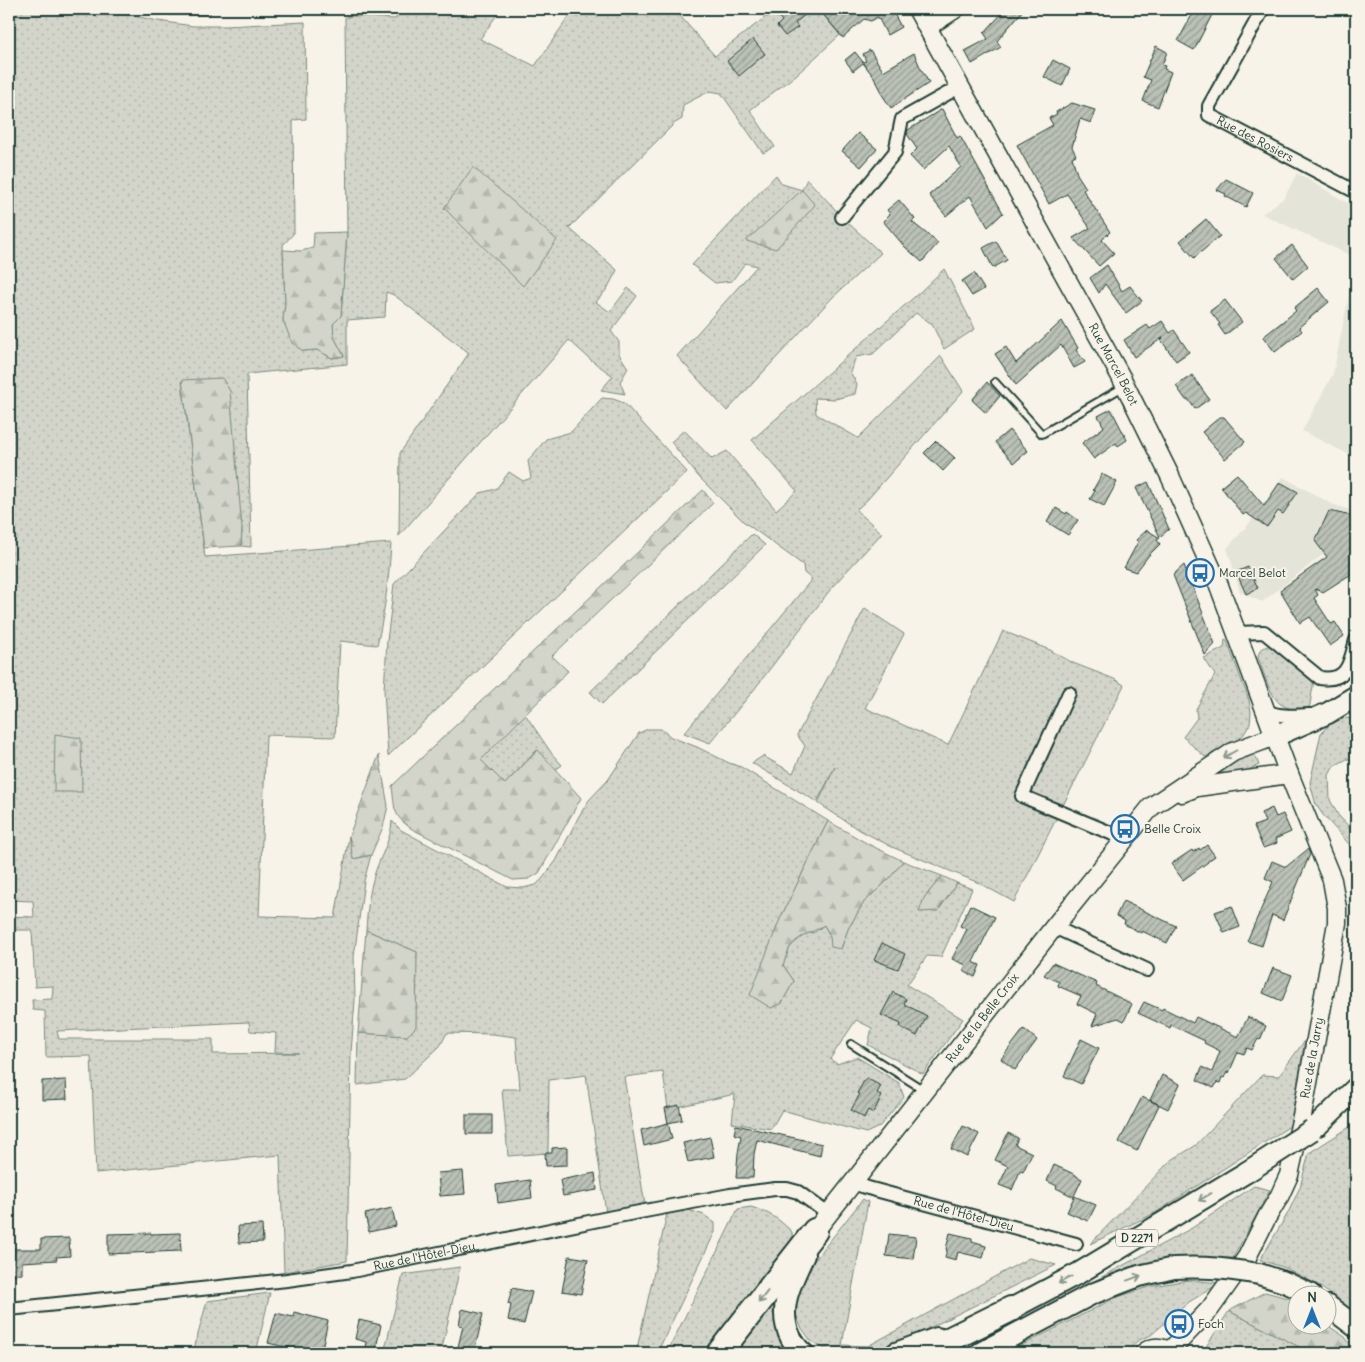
<svg xmlns="http://www.w3.org/2000/svg" width="1365" height="1362" font-family="Delius,sans-serif">
<style>
.built{fill:#e5e4d9}
.grass{fill:url(#grass-dots);stroke:#79897f;fill-rule:evenodd}
.forest{fill:url(#forest-firs);stroke:#79897f}
.building{fill:url(#building-hatch);stroke:#1f3d34}
.lines{fill:none;stroke-linecap:round;stroke-linejoin:round}
.lane-casing{stroke:#1f3d34;stroke-width:10}
.street-casing{stroke:#1f3d34;stroke-width:16}
.secondary-casing{stroke:#1f3d34;stroke-width:21}
.primary-casing{stroke:#1f3d34;stroke-width:24}
.highway-casing{stroke:#1f3d34;stroke-width:28}
.lane{stroke:#f7f3e8;stroke-width:6}
.street{stroke:#f7f3e8;stroke-width:12}
.secondary{stroke:#f7f3e8;stroke-width:18}
.primary{stroke:#f7f3e8;stroke-width:20}
.highway{stroke:#f7f3e8;stroke-width:24}
.primary-bridge-casing{stroke:#1f3d34;stroke-width:24;stroke-linecap:butt}
.primary-bridge{stroke:#f7f3e8;stroke-width:20}
.oneway{stroke:#8b988e}
.labels{text-anchor:middle;stroke-width:4;stroke-linejoin:round;paint-order:stroke}
.shield{fill:#f7f3e8;stroke:#60746a;stroke-width:1}
.shield-label{font-size:11px;font-weight:bold;fill:#1f3d34}
.street-label{font-size:12px;fill:#1f3d34;stroke:#f7f3e8}
.poi-label{font-size:12px;fill:#1f3d34;stroke:#f7f3e8;text-anchor:start}
</style>
<defs>
<pattern id="grass-dots" width="8" height="8" patternUnits="userSpaceOnUse" patternTransform="scale(1.25)"><rect width="8" height="8" fill="#d3d5ca"/><path d="M2 2h.1M6 6h.1" fill="none" stroke="#b5b8ae" stroke-width="1.8" stroke-linecap="round"/></pattern>
<pattern id="forest-firs" width="22" height="20" patternUnits="userSpaceOnUse" patternTransform="scale(1.25)"><rect width="22" height="20" fill="#d3d5ca"/><path d="M5 1l3.5 6h-7zM16 11l3.5 6h-7z" fill="#b5b8ae"/></pattern>
<pattern id="building-hatch" width="6" height="6" patternUnits="userSpaceOnUse" patternTransform="scale(1.25)"><rect width="6" height="6" fill="#bbc1b6"/><path d="M-1 1l2-2M0 6l6-6M5 7l2-2" fill="none" stroke="#979e95"/></pattern>
</defs>
<rect width="100%" height="100%" fill="#f7f3e8"/>
<filter id="ink" filterUnits="userSpaceOnUse"><feTurbulence type="fractalNoise" baseFrequency=".02" numOctaves="2"/><feDisplacementMap in="SourceGraphic" scale="10" xChannelSelector="R" yChannelSelector="G"/><feConvolveMatrix kernelMatrix="1 2 1 2 8 2 1 2 1" color-interpolation-filters="sRGB"/></filter>
<g filter="url(#ink)">
<path class="built" d="M1297,173l59,35v50l-94,-44 22,-16z
M1356,260v198l-54,-27 31,-57z
M1283,477l49,27 24,8v56l-31,-15 -63,49 -22,-10 -13,-44 21,-23z"/>
<path class="grass" d="M9,9h93l56,12 35,5h32l80,-4 1,97 -13,1 1,113 -11,12 2,58 -2,17 20,31 14,-1 15,8 12,-2 -10,-19 -1,-13 8,-8 6,-84 -2,-215c18,-3 34,2 51,2l1,-8 -9,-2h113l-21,30 55,27 39,-57h100l41,47 61,-47h42l22,26 -44,40 -46,35 25,37 -12,6 -42,-60 -11,-2 -27,14 -1,14 -7,4 -106,105 48,42 -10,19 -11,13 14,10 18,-24 9,8 -26,35 8,11v12l9,14 -8,14 5,12 -24,-4 12,-14 -22,-16 -22,-20 -170,196 1,-83 69,-100 -75,-58 -8,-3 -1,25 -38,3v44l-100,10 4,173 -10,-1 1,-18 -60,-147 23,176 186,-14c-2,35 -6,68 -14,102l-37,-4 -5,96 -69,-2 -7,181 76,2 14,-82 5,23 17,-4 -7,26 -10,76 1,43 -4,53 -4,208 -63,11 -4,-117 -184,18 -5,-117 -45,1 -1,-46 -12,-1 -1,-10 20,-1 1,-13 -18,1 -3,-57h-23v-14l25,1 -1,-16 -24,-1zM249,1022l1,9 26,2 -1,19 24,1 -86,1v-15h-154l-2,-8z
M143,9h68l-1,6h-39z
M776,175l6,9 20,6 5,-11 39,42 35,32 -49,45 -105,113 -50,-55 80,-90 -12,-3 -13,18 -17,2 -23,-18z
M944,269l31,60 -31,20 -12,-25 -16,-11 -43,41 -17,3 -6,15 7,12 -2,10 -20,5 -20,-1 1,16 42,24 83,-82 22,35 -96,109 -11,10 26,23 -49,53 -80,105 -43,52 -26,-10 128,-154 -8,-6 -1,-8 -59,-43 -46,-46 -27,-34 13,-12 28,29 15,-8 49,59 21,-19 -45,-51 169,-149z
M602,398l11,1 11,4 63,69 -299,284 -4,-66 3,-49 7,-57 86,-91 16,-4 13,-17 14,9 8,-3 -3,-17 18,-22 25,-7z
M752,534l13,11 -163,159 -12,-12z
M865,608l39,26 -39,74 83,37 55,-114 47,19 23,13 41,16 10,6 -110,217 -35,-19 -87,-36 -36,-19 -38,-25 17,-36 -18,35 -65,-39 11,-7 30,17 12,-27 -8,-11z
M1225,640l2,1 22,59 2,12 -1,12 -6,10 -12,12 -27,11 -22,-20 14,-19 -1,-9 19,-34 -11,-17 20,-10z
M1270,645l10,2 34,33 -5,30c-9,0 -19,0 -27,-5 -12,-7 -19,-35 -24,-48 1,-8 5,-9 12,-12z
M525,714l27,40 10,11 -7,5 -18,-20 -32,34 -25,-24z
M1346,718l10,2v40l-9,-1 -13,7 -5,9 1,25 8,15 18,19v23l-7,-13 -26,-29 -7,-10 -6,-22 11,-50 10,-10z
M648,729h13l10,8 26,10 32,16 12,4 87,54 -48,98 1,85 13,-23 -11,-16 7,-18 15,-13 10,-2 9,-7 6,11 11,13 7,-20 16,-27 25,-23 2,-5 12,-13 39,15 -18,22 14,13 19,-28 15,6 -31,68 -14,-1 -20,29 56,34 -40,55 -55,-29 4,-17 -16,-8 -26,39 7,5 20,-7 42,26 5,14 -25,30 -13,6 -84,-23 -11,19 -39,-6 3,-29 -67,15 -5,-37 -39,5 21,128 -39,8 -20,-138 -37,5 -1,73 -40,3 -6,-67h18l-4,-52 -24,-3 -45,-1 -7,13 -35,33 -48,6 1,-52 49,3 10,-84 -51,-22c1,-17 3,-37 8,-54 5,-18 17,-35 18,-55l9,9 106,57 16,1 13,-3 7,-7 13,-17 23,-45 10,-16 19,-20 31,-47z
M1254,753l5,12 -15,7 -27,4 -3,-1 12,-11z
M1305,1040l-15,86 -135,87 -65,31 80,-83 25,-15 67,-71 17,1z
M1356,1123v192l-38,-30 -32,-17 -26,-8 28,-47 12,-26 9,-34z
M1254,1186l16,4 -37,68h-50l-30,4 -66,23 105,-57z
M863,1199l5,3 -26,143 26,1 161,-88 27,7 -165,82 -26,6h-33l-21,-12 -10,-14 -7,-17 2,-16 10,-23z
M751,1207c19,6 27,11 41,25v13l-84,108h-41l71,-144z
M689,1210l15,5 11,8v9l-58,121h-21l31,-139z
M460,1267l-19,86h-57l19,-78z
M784,1280l9,73h-64z
M1188,1280l32,3 -31,19 -38,33 -14,6 -10,12 -28,-7 -16,4 -8,3h-68l108,-55 33,-11z
M270,1293l-14,60h-63l14,-52z
M1229,1311l82,42h-109z"/>
<path class="forest" d="M473,167l84,73 -34,46 -79,-78z
M802,190l13,15 -39,44 -30,-8z
M347,232l-6,84 -8,8 1,13 10,19 -12,2 -15,-8 -14,1 -11,-8 -9,-23 2,-17 -2,-53 18,1 12,-3 1,-15z
M222,378l8,13 12,137 -1,18 -37,2 -22,-168z
M703,490l10,13 -161,153 16,15 -87,89 24,24 33,-34 43,48 -42,75 -10,6 -16,1 -101,-51c-20,-14 -17,-20 -20,-43z
M55,734l26,4 1,54h-28z
M379,755l9,51 -5,21 -12,28 -18,4 -4,-23z
M828,821l40,23 35,17 -14,18 -25,23 -16,27 -7,20 -10,-2 -1,-11 -6,-11c-10,7 -29,12 -35,24 -2,4 -4,11 -6,16l11,16 -13,23 -10,4 -21,-13 30,-76z
M942,876l15,7 -19,28 -19,1 5,-14z
M366,930l51,22 -1,75 -9,9 -49,-3z
M1265,1292l27,7 5,4 1,21 29,1 18,12 11,16h-45l-82,-42z"/>
<path class="building" d="M786,9h26l-17,14 3,4 -13,9 -8,-10 5,-5 -4,-5z
M819,9h74l-1,1 9,17 -14,8 -9,-18 -7,4 -7,-2 -21,19z
M1006,9h18l-27,32 4,6 -29,17 -7,-13 23,-12 -4,-6z
M1195,9h20l-21,41 -16,-9z
M753,39l12,15 -26,22 -12,-15z
M1156,46l11,6 -5,13 3,1 -1,3 7,3 -13,35 -15,-6 8,-21 -8,-3z
M870,50l13,21 31,-18 6,14 9,16 -38,25 -10,-15 1,-1 -8,-15 -11,-14 -10,8 -8,-11 10,-8 8,10 3,-1 -3,-7z
M1053,60l17,9 -8,17 -18,-9z
M1072,103l23,7 -4,13 -11,-4 -8,28 4,8 -4,2 5,17 9,14 -3,2 27,42 -8,8 12,13 -15,13 -26,-28 17,-10 -23,-34 -18,10 -32,-59 36,-20 -4,-7 8,-4 -1,-2z
M942,109l15,29 3,-2 43,77 -15,14 -18,-31 -24,20 -17,-21 32,-28 -12,-21 -26,24 -13,-14 7,-7 -10,-15 1,-4z
M858,133l19,16 -16,18 -19,-16z
M1226,179l27,14 -7,14 -21,-11 1,-2 -9,-4z
M899,200l16,19 -3,3 26,21 -16,19 -18,-16 -21,-25 7,-7 -3,-4z
M1206,219l14,17 -26,22 -14,-17z
M996,241l11,19 -14,8 -10,-20z
M1292,245l16,21 -15,13 -17,-21z
M1107,265l15,26 8,-5 12,15 -16,12 -21,-29 -6,9 -9,-15z
M974,273l10,16 -12,7 -10,-15z
M1318,288l11,14 -30,25 3,4 -27,21 -12,-15 33,-26 -2,-3z
M1225,300l17,22 -17,13 -7,-10 2,-1 -10,-13z
M1062,321l16,27 -2,2 9,12 -11,6 -13,-23 -45,40 -21,-31 11,-7 10,16z
M1162,321l8,12 4,-3 15,22 -13,9 -15,-21 3,-3 -30,20 -10,-17 23,-15 3,4z
M1192,375l17,24 -14,10 -7,-10 -2,1 -10,-14z
M987,382l13,14 -14,17 -14,-13z
M1111,409l16,31 -9,6 -2,-3 -22,16 -12,-16 22,-16 -6,-11z
M1220,417h4l21,25 -20,17 -23,-27z
M1009,430l19,21 -14,12 -19,-21z
M936,441l19,17 -12,13 -19,-18z
M1102,474l15,8 -13,24 -14,-7 5,-8 -2,-1z
M1237,474l27,32 16,-24 18,10 -15,22 -5,-3 -11,16 -21,-14 -3,2 -22,-28z
M1148,482l21,47 -9,8 -24,-49z
M1056,508l10,6 1,-2 11,8 -10,15 -21,-13z
M1329,511l27,6v54l-33,21 -8,-3 3,6 -4,3 17,26 4,-2 9,14 -14,10 -20,-29 -10,6 -20,-33 47,-33 -12,-16z
M1147,530l13,8 -3,2 3,4 -11,11 -13,17 -12,-4 14,-26 -2,-2z
M1184,565l31,79 -10,11 -32,-80z
M1248,567l10,21 -12,6 -10,-22z
M1272,808l4,9 7,-3 8,18 -16,7 2,4 -14,5 -9,-22 11,-4 -4,-9z
M1207,845l8,11 -7,5v1l-25,18 -12,-16 21,-14 1,2 6,-4 1,2z
M1308,849l2,5 -27,66 -11,-5 -10,31 -15,-5 26,-59 -8,-4 7,-17 14,6z
M1123,901l53,25 -9,17 -25,-12 -1,2 -17,-9 1,-3 -9,-5z
M970,905l25,12 -22,45 7,3 -5,12 -12,-6 3,-6 -14,-6 15,-30 -7,-3z
M1232,906l8,21 -16,6 -9,-21z
M882,943l23,11 -7,15 -24,-9z
M1053,963l44,20 -1,3 36,18 -8,17 -6,-3 -26,8 5,-12 -20,-10 4,-8 -23,-10 1,-4 -15,-7z
M1273,968l19,7 -10,26 -19,-8z
M893,992l13,7 -2,5 23,12 -10,20 -17,-9 1,-3 -20,-9z
M1144,1002l18,8 1,-2 30,15 3,-6 42,20 10,-20 18,9 -6,14 -2,-1 -6,11 -5,-2 -3,6 -6,-2 -9,21 -2,-1 -3,6 -2,-1 -2,6 -3,-1 -3,6 -17,-8 5,-13 10,5 8,-21 -16,-8 1,-2 -34,-16 -1,3 -32,-15z
M1024,1029l13,11 -22,30 -14,-11z
M1081,1039l18,9 -18,36 -17,-8z
M1162,1075l18,9 -12,25 -18,-9z
M866,1078l15,8 -4,7 5,3 -9,17 -5,-3 -4,8 -13,-8 9,-16 -3,-1z
M66,1080l1,19 -25,1v-19z
M1142,1097l17,8 -22,46 -18,-9z
M679,1105l3,15 -14,3 -3,-15z
M466,1115h26v19h-26z
M668,1123l4,16 -28,7 -3,-16z
M736,1125l86,19 -2,12 -63,-16 -3,14 -1,24h-17l2,-25 3,-17 -7,-2z
M963,1126l16,8 -12,23 -16,-8z
M1008,1133l10,5 -3,7 17,8 -9,19 -3,-1 -8,19 -13,-5 9,-19 -13,-6z
M710,1137l4,20 -26,5 -5,-19z
M567,1147v18l-21,1 -1,-13h7v-5z
M1054,1165l22,10v1l6,3 -8,17 22,9 -8,16 -21,-9 7,-15 -18,-9 1,-2 -10,-5z
M463,1171l2,23 -25,2 -2,-23z
M595,1173l2,17 -34,6 -3,-16z
M530,1180l2,18 -34,5 -2,-18z
M392,1208l4,18 -27,6 -4,-18z
M262,1225l1,17 -24,1 -1,-17z
M151,1233v1l29,-1 1,18 -73,3v-20z
M950,1233l22,5v3l10,3v1l4,1 -3,12 -25,-6 -2,8 -11,-3 2,-7 -1,-1z
M889,1234l27,3 -3,22 -27,-3z
M69,1238l1,18 -14,1 1,3 -35,2v12l-13,1v-26h32v-10z
M569,1256l19,3 -7,35 -19,-3z
M512,1288l20,4 -8,32 -16,-4 3,-15 -3,-1z
M462,1309l21,5 -9,39h-8l-9,-2 6,-25 -4,-1z
M294,1312l34,9 -7,32h-12l-41,-10 8,-30 17,4z
M359,1320l22,5 -6,28h-11l2,-11 -11,-3z"/>
<g class="lines">
<defs>
<path id="lane" d="M995,382l47,52 83,-48
M851,1044l73,46"/>
<g id="street">
<path id="s1" d="M1263,9l-54,97v9l147,77"/>
<path d="M842,217l53,-65 7,-33 57,-32"/>
<path d="M1236,633l28,-1 56,46c29,4 30,-17 36,-38"/>
<path d="M1069,693l-47,103 103,43"/>
<path d="M1267,712c15,5 28,4 44,3"/>
<path d="M1054,927l93,43"/>
<path id="s2" d="M853,1183l15,5 208,56"/>
<path id="s3" d="M9,1309l278,-29 65,-9 261,-54 117,-22 45,-6h12l11,3 30,22"/>
</g>
<g id="secondary">
<path id="s4" d="M917,9l204,368 49,99 48,107 71,191 43,106 5,28v15l-35,193 -13,59 -10,22 -12,20 -20,40 -37,52 -41,43"/>
<path d="M927,27l28,-18"/>
<path d="M1182,793l15,-6 92,-13"/>
<path id="s5" d="M815,1231l239,-304 97,-120 82,-55 42,-16"/>
<path d="M1144,1353c8,-7 18,-7 26,0"/>
</g>
<path id="primary" d="M1275,736l53,-23 28,-17
M1318,1125l38,-37
M1259,1274l28,9 23,11
M1328,1306l28,21
M997,1315l14,-6 68,-36 168,-101
M803,1353c-6,-4 -8,-9 -12,-15 -15,-29 1,-57 13,-83
M896,1353l41,-15
M980,1353l112,-59 47,-18 35,-8"/>
<path id="highway" d="M719,1353l96,-122
M922,1353l89,-44"/>
</defs>
<use href="#lane" class="lane-casing"/>
<use href="#street" class="street-casing"/>
<use href="#secondary" class="secondary-casing"/>
<use href="#primary" class="primary-casing"/>
<use href="#highway" class="highway-casing"/>
<use href="#lane" class="lane"/>
<use href="#street" class="street"/>
<use href="#secondary" class="secondary"/>
<use href="#primary" class="primary"/>
<use href="#highway" class="highway"/>
<defs>
<path id="primary-bridge" d="M1247,1172l65,-42
M1174,1268c30,-2 55,1 85,6"/>
</defs>
<use href="#primary-bridge" class="primary-bridge-casing"/>
<use href="#primary-bridge" class="primary-bridge"/>
</g>
<defs><path id="oneway-shaft" d="M-6 0H5M1.5-3L5.5 0L1.5 3" fill="none" stroke-width="1.6" stroke-linecap="round" stroke-linejoin="round" transform="scale(1.25)"/></defs>
<g class="oneway">
<use href="#oneway-shaft" transform="translate(1230 754) rotate(150)"/>
<use href="#oneway-shaft" transform="translate(1205 1197) rotate(149)"/>
<use href="#oneway-shaft" transform="translate(1134 1278) rotate(-20)"/>
<use href="#oneway-shaft" transform="translate(1065 1280) rotate(152)"/>
<use href="#oneway-shaft" transform="translate(763 1297) rotate(128)"/>
</g>
</g>
<defs>
<symbol id="bus-ring" viewBox="-11 -11 22 22"><circle r="9.5" fill="#f7f3e8" stroke="#1f6fb2" stroke-width="1.5"/><path d="M-5-6H5V4H4V6H2V4H-2V6H-4V4H-5ZM-3.5-4V0h7V-4ZM-3.5 1.2v1.5H-2V1.2ZM2 1.2v1.5H3.5V1.2Z" fill="#1f6fb2"/></symbol>
</defs>
<g fill-rule="evenodd">
<use href="#bus-ring" x="1184" y="557" width="32" height="32"/>
<use href="#bus-ring" x="1109" y="813" width="32" height="32"/>
<use href="#bus-ring" x="1163" y="1308" width="32" height="32"/>
</g>
<g class="labels">
<rect class="shield" x="1116" y="1229.5" width="42" height="17" rx="4"/>
<g class="shield-label">
<text x="1137" y="1242">D 2271</text>
</g>
<g class="street-label">
<text dy="4" stroke="none"><textPath href="#s1" startOffset="172">Rue des Rosiers</textPath></text>
<text dy="4" stroke="none"><textPath href="#s4" startOffset="406">Rue Marcel Belot</textPath></text>
<text dy="4" stroke="none"><textPath href="#s5" startOffset="271">Rue de la Belle Croix</textPath></text>
<text transform="translate(1312 1058) rotate(-80)" y="4">Rue de la Jarry</text>
<text dy="4" stroke="none"><textPath href="#s2" startOffset="115">Rue de l'Hôtel-Dieu</textPath></text>
<text dy="4" stroke="none"><textPath href="#s3" startOffset="419">Rue de l'Hôtel-Dieu</textPath></text>
</g>
<g class="poi-label">
<text x="1219" y="577">Marcel Belot</text>
<text x="1144" y="833">Belle Croix</text>
<text x="1198" y="1328">Foch</text>
</g>
</g>
<rect width="1365" height="1362" fill="none" stroke="#f7f3e8" stroke-width="30"/>
<rect x="15" y="15" width="1335" height="1332" fill="none" stroke="#1f3d34" stroke-width="2" filter="url(#ink)"/>
<g transform="translate(1312 1310)"><circle r="24" fill="#f7f3e8" stroke="#a1aaa0"/>
<path d="M0-4L9 19L0 12L-9 19Z" fill="#1f6fb2"/>
<text y="-8" font-size="14" font-weight="bold" text-anchor="middle" fill="#1f3d34">N</text>
</g>
</svg>
